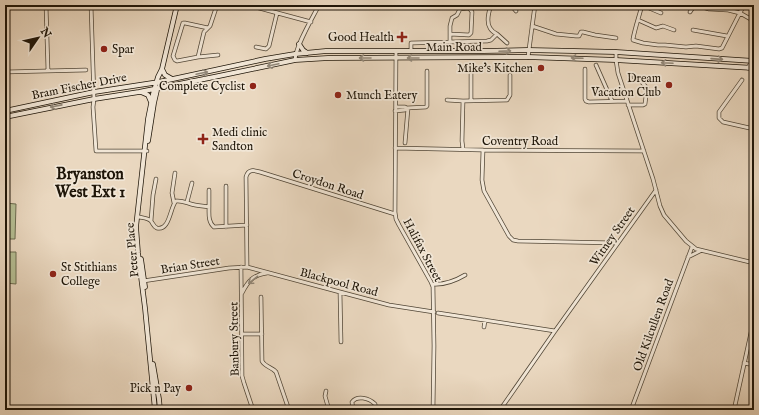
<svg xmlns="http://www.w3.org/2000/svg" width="759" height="415" font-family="'IM FELL English',serif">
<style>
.green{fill:#b5bf94;stroke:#6a6a4e}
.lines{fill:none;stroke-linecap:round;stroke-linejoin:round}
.street-casing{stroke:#514636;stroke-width:4.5}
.secondary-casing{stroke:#1e1508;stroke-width:5.5}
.street{stroke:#f1e6d6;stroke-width:3}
.secondary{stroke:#f1e6d6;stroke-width:4}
.oneway{stroke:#928879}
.poi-dot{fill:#8f2418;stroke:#f1e6d6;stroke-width:1.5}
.labels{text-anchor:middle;stroke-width:3.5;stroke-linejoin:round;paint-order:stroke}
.poi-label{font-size:12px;fill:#1e1508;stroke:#f1e6d6;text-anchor:end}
.street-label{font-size:12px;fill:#1e1508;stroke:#f1e6d6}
.district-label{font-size:16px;font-weight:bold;fill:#1e1508;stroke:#f1e6d6}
</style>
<rect width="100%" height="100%" fill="#ead8c0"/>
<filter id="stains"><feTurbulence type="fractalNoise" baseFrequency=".005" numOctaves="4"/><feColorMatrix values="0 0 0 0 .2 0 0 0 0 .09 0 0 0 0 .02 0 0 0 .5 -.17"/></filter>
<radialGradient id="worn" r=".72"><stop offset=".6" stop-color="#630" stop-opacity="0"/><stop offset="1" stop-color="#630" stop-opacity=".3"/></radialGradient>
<path class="green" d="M5,203l11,1 -1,35h-10z
M5,252h11v32l-11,-1z"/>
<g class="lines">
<defs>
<path id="street" d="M46,5l2,66
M91,5l3,94 -1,8 3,44h51
M248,5l63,17
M491,5c-2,6 -5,17 -1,23 1,2 5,5 7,6
M511,5l5,6
M642,5c-3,12 -7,23 -9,34v1l10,3 15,2h7l21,2 10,-1 23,3 3,-1 22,-43
M642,5l19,8
M690,12l4,-6 2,-1 13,4 19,1 12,3 14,8
M638,20l18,8 7,-2 11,4
M532,26l24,8 20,2h3l2,-4h2l12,3 21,3
M208,28l-23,-5h-2l-10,33 2,4 2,1 21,-4 6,-25 6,-6 7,-21
M693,30l34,6
M450,42l37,-1 4,-1 6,-6 10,9
M256,47l10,2 3,-3 8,-33
M396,51l-1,161 1,7 3,6 32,57 2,5 1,59 -1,64
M411,51v-8l39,-1v-16l2,-8 5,-3 3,-6 8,-1 2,1 2,3 -1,21 -2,2 -19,-1
M616,52v8l2,13 35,106 7,27 4,9 22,26 10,8 58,14
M198,57l20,-2
M528,57l7,-52
M295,60c1,-15 17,-41 24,-55
M596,65l16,36
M748,68l6,-11
M585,69v30l1,2 3,1 38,-1
M5,72l81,-2
M742,80l-23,32v6l4,4 31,7
M447,100l16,1 -1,40 1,8
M463,101l44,-1 3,-5v-20
M471,101v-29
M628,105h15l2,-1 2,-16 -9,-10 -4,-1
M396,107h9l2,1 19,-1 1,-1v-35
M395,111l10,-1 2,-2
M405,143l3,-35
M395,148l88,2 161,1
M483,150l-1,30 2,11 25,45 4,4 5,1 99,2
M226,186v41
M187,202l5,-19
M174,203l-2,-10 3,-20
M209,207c0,7 -1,15 5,20l33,-2
M139,217c4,1 9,1 12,4 2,3 3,6 6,7 13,3 13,-21 19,-27 7,-1 12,3 19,4 5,1 9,1 14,2v-17
M151,221l2,-26 3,-16
M688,257l12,-6
M241,267l1,109 2,7 9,27
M247,267l-1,-90c2,-8 8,-7 14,-5l135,42
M143,281l86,-13 18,-1 93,25 49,13 45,7
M432,284c12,1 23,-3 33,-9
M340,292l1,50
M242,293c6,-12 11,-18 25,-20
M261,297l1,64c3,6 10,6 14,11l13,38
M438,313l117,18
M484,327l1,-7
M242,334h20
M744,363l10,2
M326,391l-1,5 4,14
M353,410l-1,-8c5,-7 17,-4 23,2l1,6
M500,410l55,-79 101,-141
M631,410l61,-163
M734,410l20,-91"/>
<path id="secondary" d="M299,44l4,6 4,3
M162,69l3,6 7,4
M141,92l7,3 3,7
M5,111l89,-19 65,-10 106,-23 30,-5 31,-3h157l45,-1 46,1 42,1 138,9
M5,117l89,-18 45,-7 75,-15 81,-17 33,-2 200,-1 88,3 138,8
M148,141l6,-38 3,-13
M141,259l4,28
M153,364l6,35 1,11
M155,410l-10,-102 -7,-55 -2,-26 12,-108 5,-25 5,-17 4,-8 15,-64"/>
</defs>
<use href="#street" class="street-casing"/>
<use href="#secondary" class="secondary-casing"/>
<use href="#street" class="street"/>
<use href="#secondary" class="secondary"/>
</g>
<defs><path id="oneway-shaft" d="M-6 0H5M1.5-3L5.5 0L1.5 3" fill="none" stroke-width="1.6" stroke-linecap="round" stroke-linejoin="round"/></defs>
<g class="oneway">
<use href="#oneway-shaft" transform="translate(505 51) rotate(-2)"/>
<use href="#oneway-shaft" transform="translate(365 58) rotate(-180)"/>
<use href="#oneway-shaft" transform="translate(413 58) rotate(180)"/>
<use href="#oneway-shaft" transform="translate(577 58) rotate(-178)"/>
<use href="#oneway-shaft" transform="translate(717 59) rotate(4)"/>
<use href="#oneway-shaft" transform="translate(667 63) rotate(-177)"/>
<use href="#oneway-shaft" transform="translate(273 65) rotate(168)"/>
<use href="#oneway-shaft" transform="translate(202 73) rotate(-12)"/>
<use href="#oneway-shaft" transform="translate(56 106) rotate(169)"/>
<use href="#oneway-shaft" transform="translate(253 280) rotate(141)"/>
</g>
<g class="poi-dot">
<path d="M400 31h4v4h4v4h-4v4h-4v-4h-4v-4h4z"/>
<circle cx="104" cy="49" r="4"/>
<circle cx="541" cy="68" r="4"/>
<circle cx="669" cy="85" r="4"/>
<circle cx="253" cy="86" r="4"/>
<circle cx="338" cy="95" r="4"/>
<path d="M201 133h4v4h4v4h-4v4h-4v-4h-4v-4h4z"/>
<circle cx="53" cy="274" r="4"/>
<circle cx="189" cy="388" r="4"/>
</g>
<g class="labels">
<g class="poi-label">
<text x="394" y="41">Good Health</text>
<text x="112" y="53" text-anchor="start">Spar</text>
<text x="533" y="72">Mike's Kitchen</text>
<text x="661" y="82">Dream<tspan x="661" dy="14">Vacation Club</tspan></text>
<text x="245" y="90">Complete Cyclist</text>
<text x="346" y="99" text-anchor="start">Munch Eatery</text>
<text x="212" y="136" text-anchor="start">Medi clinic<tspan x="212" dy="14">Sandton</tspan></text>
<text x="61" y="271" text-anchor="start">St Stithians<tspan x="61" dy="14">College</tspan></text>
<text x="181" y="392">Pick n Pay</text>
</g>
<g class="street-label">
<text x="454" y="51">Main Road</text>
<text transform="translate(79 86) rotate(-11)" y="4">Bram Fischer Drive</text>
<text x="520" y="145">Coventry Road</text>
<text transform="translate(328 184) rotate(18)" y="4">Croydon Road</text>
<text transform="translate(612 236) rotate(-55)" y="4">Witney Street</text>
<text transform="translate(132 250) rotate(-95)" y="4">Peter Place</text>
<text transform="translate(423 250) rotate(62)" y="4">Halifax Street</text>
<text transform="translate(190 265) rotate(-9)" y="4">Brian Street</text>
<text transform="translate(339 282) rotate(15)" y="4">Blackpool Road</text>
<text transform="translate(653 325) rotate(-70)" y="4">Old Kilcullen Road</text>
<text transform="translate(234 339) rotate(-91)" y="4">Banbury Street</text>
</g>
<g class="district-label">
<text x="90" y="179">Bryanston<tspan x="90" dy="18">West Ext 1</tspan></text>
</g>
</g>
<rect width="759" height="415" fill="none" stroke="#ead8c0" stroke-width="20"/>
<rect x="6" y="6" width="747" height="403" fill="none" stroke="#1e1508" stroke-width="2"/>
<rect x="10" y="10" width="739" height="395" fill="none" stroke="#1e1508"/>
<g transform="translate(38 38) rotate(56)" stroke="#f1e6d6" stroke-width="3" paint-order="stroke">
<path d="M0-3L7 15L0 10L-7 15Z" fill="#1e1508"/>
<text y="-6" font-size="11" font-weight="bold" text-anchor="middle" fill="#1e1508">N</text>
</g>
<rect width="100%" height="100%" filter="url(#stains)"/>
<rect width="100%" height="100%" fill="url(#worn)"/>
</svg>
